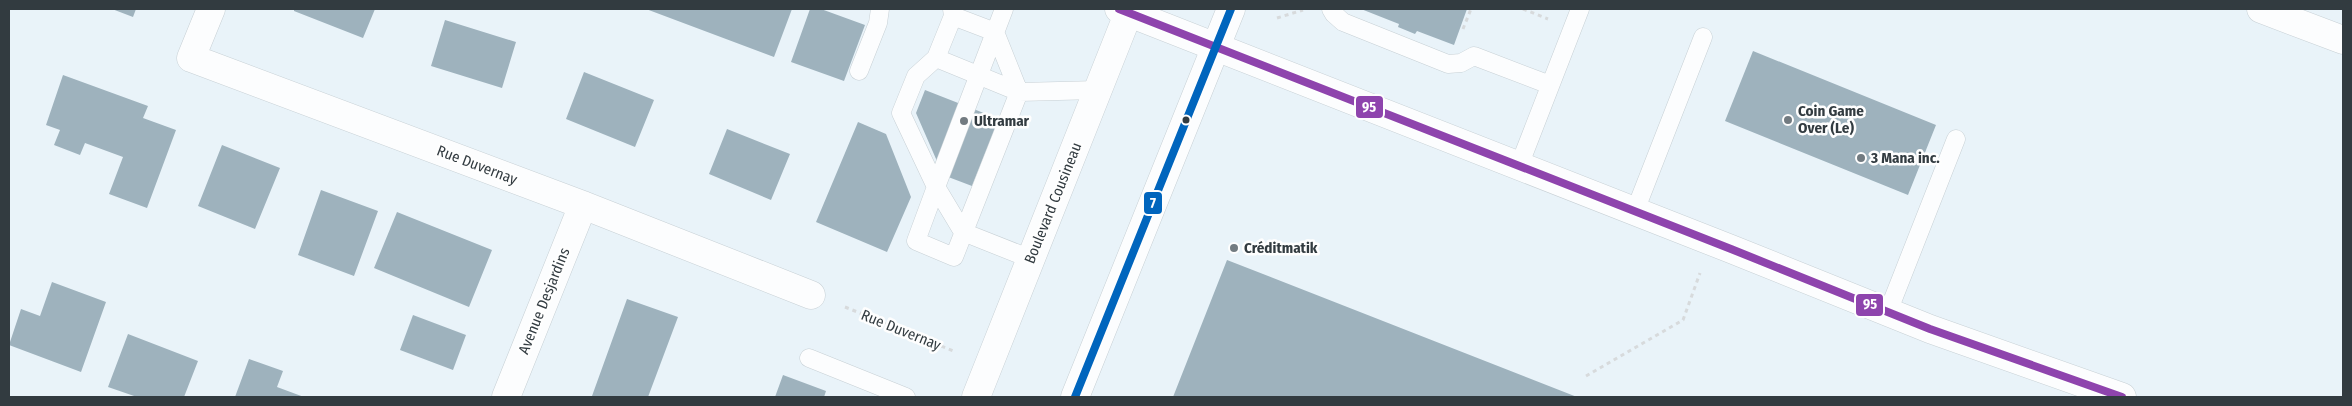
<svg xmlns="http://www.w3.org/2000/svg" width="2352" height="406" font-family="'Fira Sans Condensed',sans-serif">
<style>
.building{fill:#9eb2bd}
.lines{fill:none;stroke-linecap:round;stroke-linejoin:round}
.lane-casing{stroke:#c7d0d5;stroke-width:19}
.street-casing{stroke:#c7d0d5;stroke-width:29}
.secondary-casing{stroke:#c7d0d5;stroke-width:29}
.primary-casing{stroke:#c7d0d5;stroke-width:29}
.path{stroke:#d7dadc;stroke-width:3;stroke-dasharray:4 4;stroke-linecap:butt}
.lane{stroke:#fcfdfe;stroke-width:18}
.street{stroke:#fcfdfe;stroke-width:28}
.secondary{stroke:#fcfdfe;stroke-width:28}
.primary{stroke:#fcfdfe;stroke-width:28}
.bus-1-casing{stroke:#fefefe;stroke-width:11}
.bus-2-casing{stroke:#fefefe;stroke-width:11}
.bus-1{stroke:#8e44ad;stroke-width:8}
.bus-2{stroke:#0065bd;stroke-width:8}
.bus-dot{fill:#323b40;stroke:#fefefe;stroke-width:2}
.poi-dot{fill:#727b81;stroke:#fefefe;stroke-width:2}
.labels{text-anchor:middle;stroke-width:5;stroke-linejoin:round;paint-order:stroke}
.poi-label{font-size:15px;font-weight:bold;fill:#323b40;stroke:#fefefe;text-anchor:start}
.street-label{font-size:15px;fill:#323b40;stroke:#fefefe}
.line-badge{stroke:#fefefe;stroke-width:2}
.badge-label{font-size:14px;text-anchor:middle;font-weight:bold;fill:#fff}
</style>
<rect width="100%" height="100%" fill="#e9f3f9"/>
<path class="building" d="M112,9h24l-3,8z
M294,9h81l-12,29 -69,-27z
M646,9h146l-18,48z
M810,9h11l44,16 -21,56 -53,-19z
M1361,9h106l-13,36 -37,-14 -2,3 -17,-7 1,-3z
M445,20l71,22 -14,46 -71,-22z
M1753,51l183,74 -28,70 -183,-74z
M584,72l70,28 -19,47 -69,-28z
M63,75l85,31 -5,12 33,12 -29,78 -38,-14 14,-37 -38,-14 -5,12 -26,-10 6,-15 -14,-5z
M925,90l74,29 -27,67 -29,-11 -27,-62z
M858,122l28,12 25,63 -24,55 -71,-30z
M727,129l63,25 -19,46 -62,-26z
M222,145l58,23 -25,61 -57,-23z
M321,190l57,21 -24,65 -56,-21z
M397,212l95,38 -23,57 -95,-39z
M1227,260l350,137h-404z
M52,282l54,20 -25,70 -72,-27 12,-36 19,7z
M627,299l51,18 -30,80h-52l-4,-1z
M413,315l53,20 -13,35 -53,-20z
M128,334l70,27 -14,36h-47l-29,-10z
M249,359l34,12 -6,16 27,10h-69z
M783,375l43,16 -2,6h-49z"/>
<g class="lines">
<defs>
<path id="lane" d="M952,9l1,7 -17,42 83,34 79,-2
M1004,9l-68,178 27,45 68,27
M1331,9l3,5 9,8 105,42 13,-1 13,-7 76,29
M936,58l-20,18 -15,37 35,74 -20,54 38,16 65,-165 -24,-60 -42,-16
M859,71l19,-48 2,-14
M1519,166l61,-157
M1635,211l68,-174
M1888,312l68,-173
M809,358l97,39"/>
<path id="street" d="M211,9l-20,49 392,147 228,90
M2261,9l82,31
M506,397l77,-192"/>
<path id="secondary" d="M1119,9l612,240 199,80 192,68"/>
<path id="primary" d="M976,397l154,-388
M1075,397l156,-388"/>
</defs>
<use href="#lane" class="lane-casing"/>
<use href="#street" class="street-casing"/>
<use href="#secondary" class="secondary-casing"/>
<use href="#primary" class="primary-casing"/>
<path class="path" d="M1523,9l25,10
M1277,18l26,-8
M1463,29l8,-20
M845,307l111,45
M1586,376l97,-56 17,-47"/>
<use href="#lane" class="lane"/>
<use href="#street" class="street"/>
<use href="#secondary" class="secondary"/>
<use href="#primary" class="primary"/>
<defs>
<path id="bus-1" d="M1119,9l612,240 199,80 192,68"/>
<path id="bus-2" d="M1075,397l156,-388"/>
</defs>
<use href="#bus-1" class="bus-1-casing"/>
<use href="#bus-2" class="bus-2-casing"/>
<use href="#bus-1" class="bus-1"/>
<use href="#bus-2" class="bus-2"/>
</g>
<circle class="bus-dot" cx="1186" cy="120" r="4.5"/>
<g class="poi-dot">
<circle cx="1788" cy="120" r="5"/>
<circle cx="964" cy="121" r="5"/>
<circle cx="1861" cy="158" r="5"/>
<circle cx="1234" cy="248" r="5"/>
</g>
<g class="labels">
<g class="poi-label">
<text x="1798" y="116">Coin Game<tspan x="1798" dy="17">Over (Le)</tspan></text>
<text x="974" y="126">Ultramar</text>
<text x="1871" y="163">3 Mana inc.</text>
<text x="1244" y="253">Créditmatik</text>
</g>
<g class="street-label">
<text transform="translate(477 165) rotate(21)" y="5">Rue Duvernay</text>
<text transform="translate(1053 203) rotate(-68)" y="5">Boulevard Cousineau</text>
<text transform="translate(544 301) rotate(-68)" y="5">Avenue Desjardins</text>
<text transform="translate(901 330) rotate(22)" y="5">Rue Duvernay</text>
</g>
</g>
<g class="line-badge">
<rect x="1355" y="95" width="29" height="24" rx="5" fill="#8e44ad"/>
<rect x="1143" y="191" width="20" height="24" rx="5" fill="#0065bd"/>
<rect x="1855" y="293" width="29" height="24" rx="5" fill="#8e44ad"/>
</g>
<g class="badge-label">
<text x="1369" y="112">95</text>
<text x="1153" y="208">7</text>
<text x="1870" y="309">95</text>
</g>
<rect width="2352" height="406" fill="none" stroke="#323b40" stroke-width="20"/>
</svg>
